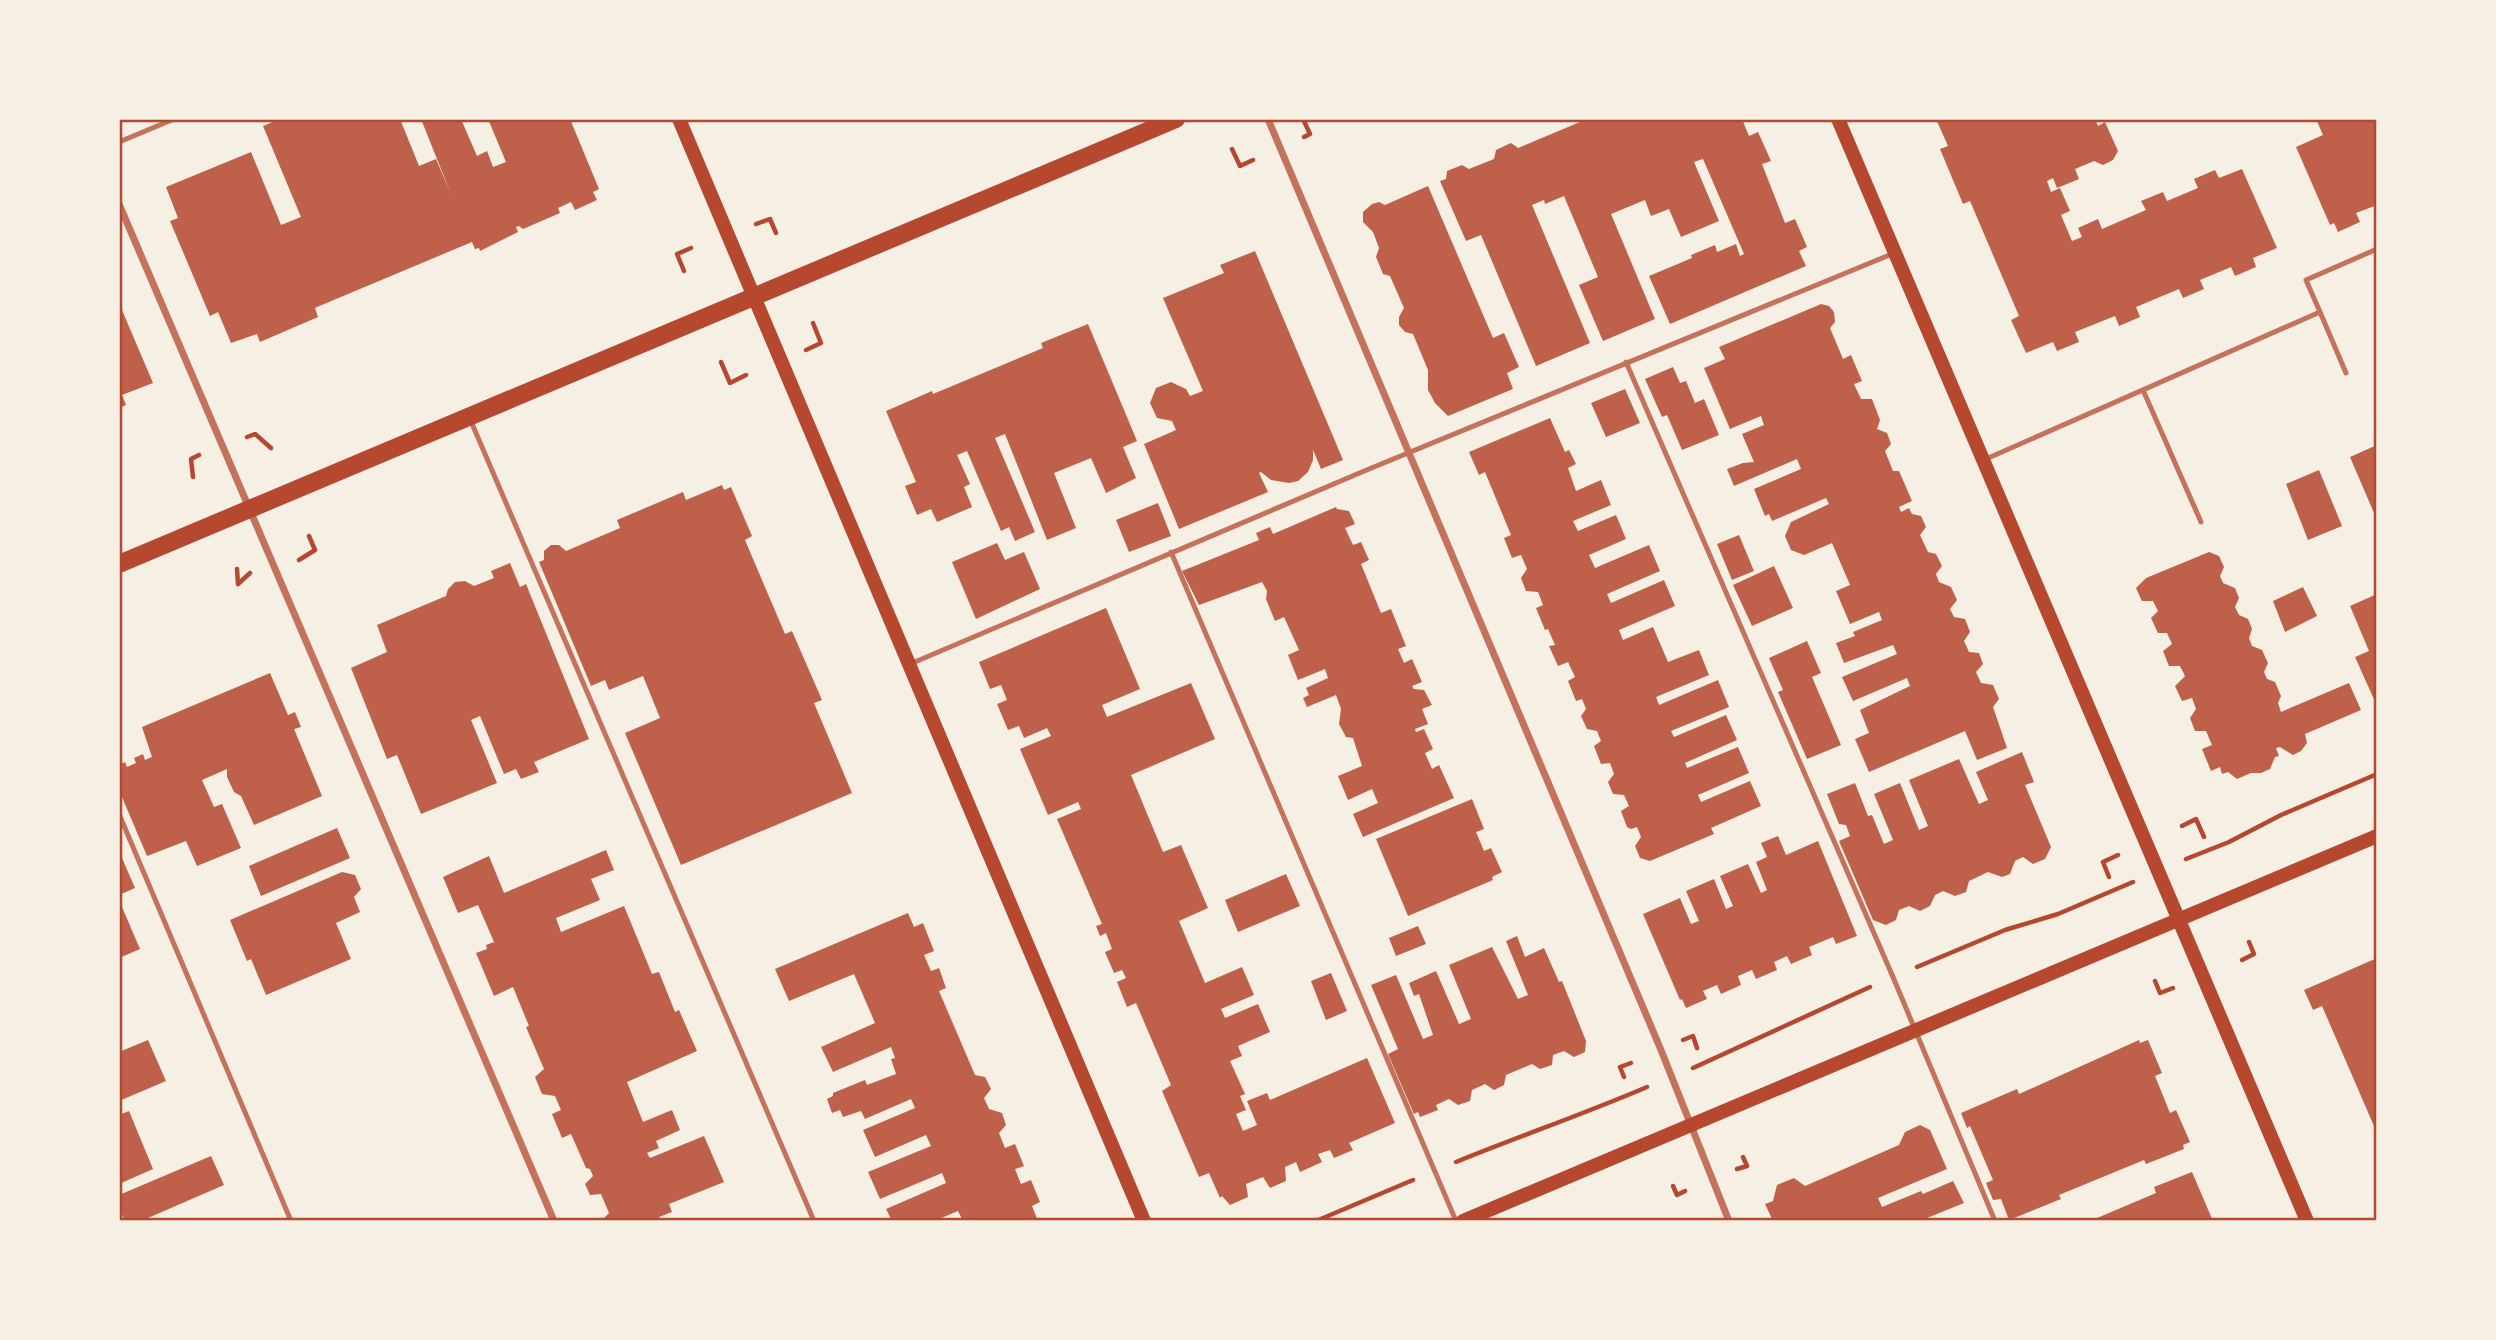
<svg xmlns="http://www.w3.org/2000/svg" width="2496" height="1340" font-family="'Roboto Serif',serif">
<style>
.building{fill:#bf614a}
.lines{fill:none;stroke-linecap:round;stroke-linejoin:round}
.path{stroke:#b5482f;stroke-width:4.5}
.service{stroke:#c5725c;stroke-width:5}
.minor{stroke:#c5725c;stroke-width:7}
.secondary{stroke:#b5482f;stroke-width:14}
.primary{stroke:#b5482f;stroke-width:18}
.neatline{fill:none;stroke:#b5482f;stroke-width:2.5}
</style>
<rect width="100%" height="100%" fill="#f6efe4"/>
<path class="building" d="M280,119h120l19,47 17,-7 15,35 -30,-75h40l16,37 10,-5 6,16 13,-5 -18,-43h82l29,70 -6,3 4,8 -22,10 -4,-8 -13,6 2,5 -37,16 -4,-3 -3,1 2,5 -38,19 -1,-3 -4,1 -3,-7 -155,65 -2,1 3,9 -58,25 -3,-8 -26,9 -13,-31 -8,4 -40,-95 8,-3 -12,-31 85,-35 30,73 20,-8 -38,-91z
M1587,119h155l7,17 9,-4 13,29 -9,3 23,59 10,-4 12,28 -8,4 7,15 -136,58 -21,-48 43,-18 -1,-3 24,-10 2,7 19,-8 4,12 4,-2 -41,-95 -9,3 25,59 -38,16 -12,-28 -18,7 -6,-16 -34,14 44,105 -52,22 -24,-56 19,-8 -34,-81 -19,8 -1,-4 -12,5 58,138 -54,23 -55,-131 -15,6 -26,-60 6,-2 1,-8 15,-6 7,4 25,-10 2,-9 15,-7 7,5z
M1936,119h159l3,7 7,-4 13,29 -5,9 -10,5 -9,-4 -19,8 4,10 -22,9 -4,-10 -6,3 4,11 9,-4 10,23 -9,4 11,26 10,-4 -4,-9 20,-9 4,10 44,-19 -5,-9 22,-9 4,9 31,-13 -4,-9 21,-9 4,8 23,-9 35,79 -24,10 3,9 -21,9 -4,-9 -31,13 4,9 -21,9 -4,-9 -43,18 4,10 -21,9 -4,-10 -40,16 4,10 -22,9 -4,-9 -27,11 -15,-33 8,-4 -49,-115 -7,3 -23,-55 8,-3z
M2316,119h61v86l-21,8 4,9 -22,10 -4,-9 -4,2 -34,-78 27,-12z
M1428,186l65,152 11,-5 15,34 -12,6 6,16 -65,27 -13,-13 -7,-13v-20l-15,-36 -8,-2 -6,-7v-8l5,-9 -14,-32 -7,-2 -7,-17 3,-9 -6,-16 -10,-10v-10l9,-8 7,-2 6,3z
M1255,251l88,209 -22,9 -8,-19v10l-5,12 -10,9 -9,2 -18,-3 -10,-8 -2,1 9,19 -89,37 -35,-85 32,-14 -4,-9 -15,-3 -7,-15 6,-15 15,-6 15,7 4,7 13,-5 -40,-93 61,-25 -4,-8z
M119,303l34,80 -31,12 4,10 -7,3z
M1821,304l8,2 5,6 1,10 -5,6 13,31 8,-4 11,26 -8,3 7,15h11l8,21 -3,9 10,4 4,11 -6,7 8,20h6l13,30 -13,6 2,5 8,-4 3,6 9,2 5,11 -6,8 8,17 8,2 6,12 -6,8 3,8 12,5 6,13 -7,9 4,8 11,2 5,13 -6,9 5,11 10,1 4,11 -7,8 5,11 12,2 6,14 -6,8 14,41 -30,12 -12,-29 -96,41 -14,-33 14,-6 -9,-23 50,-24 -3,-8 -54,23 -11,-24 55,-23 -4,-9 -49,18 -8,-20 19,-7 -2,-4 29,-12 -3,-8 -29,12 -14,-33 14,-6 -18,-42 -28,12 -13,-5 -6,-14 6,-14 38,-18 -3,-6 -54,23 -3,-7 -4,2 -11,-27 47,-20 -4,-10 -63,27 -7,-17 16,-6 11,-1 -12,-28 22,-9 -3,-9 -31,13 -26,-61 21,-9 -6,-12z
M1088,324l49,117 -14,6 13,31 -30,15 -15,-35 -37,15 22,55 -29,12 -42,-106 -10,4 40,94 -20,9 -6,-14 -8,4 -34,-80 -10,4 13,29 -6,3 8,20 -35,15 -6,-13 -14,6 -12,-29 11,-4 -30,-71 46,-20 1,3 110,-46 -2,-5z
M1673,367l7,16 6,-2 9,22 9,-4 15,36 -37,15 -15,-35 -5,2 -17,-38z
M1625,389l15,34 -34,14 -15,-34z
M1550,418l15,34 4,-2 7,14 -8,4 8,23 25,-11 10,25 -38,16 5,10 38,-16 10,24 -37,16 6,13 54,-23 11,26 -53,23 4,9 53,-23 11,26 -56,24 4,10 30,-13 15,35 31,-12 10,25 -53,22 3,8 59,-25 11,27 -58,24 3,6 52,-22 11,25 -52,23 2,5 51,-21 11,26 -51,22 3,7 49,-21 11,25 -50,22 3,6 -64,27 -10,-3 -5,-12 6,-9 -4,-10 -6,2 -4,-2 -6,-16 8,-5 -5,-11 -11,-1 -5,-12 6,-8 -4,-11 -9,1 -7,-18 7,-5 -4,-10 -10,-2 -6,-13 5,-7 -4,-10 -6,2 -8,-20 7,-4 -7,-15 -10,4 -9,-20 6,-1 -7,-16 -3,1 -9,-22 7,-3 -5,-13 -12,-1 -5,-13 6,-9 -6,-14 -9,3 -8,-20 7,-3 -26,-63 -6,3 -10,-23z
M2377,445v67l-3,1 -24,-56z
M2319,470l23,56 -34,14 -22,-56z
M722,485l2,5 7,-3 21,49 -7,4 40,94 7,-3 30,69 -8,3 38,90 -171,72 -56,-132 35,-15 -17,-42 -34,14 -4,-10 -14,6 -52,-124 5,-2v-9l7,-6h8l7,6 54,-23 -3,-8 66,-28 3,8z
M1158,503l13,33 -42,16 -13,-32z
M1336,507l1,2 12,2 6,13 -10,4 8,17 8,-3 8,18 -8,4 20,49 10,-4 15,37 -8,3 6,14 8,-4 10,23 -10,4 2,3 10,1 8,15 -10,4 6,15 -13,5 1,3 8,-3 9,20 -8,4 7,16 7,-4 15,33 -91,39 -10,-23 25,-11 -6,-14 -24,11 -10,-24 24,-10 -9,-28 -7,-1 -7,-13 2,-15 -5,-14 -29,12 -4,-9 6,-3 -3,-7 22,-10 -3,-9 -27,11 -10,-25 11,-5 -15,-33 -9,4 -9,-22 1,-8 -5,-9 -63,23 -17,-34 77,-31 -3,-7 14,-6 3,7z
M1739,535l15,36 -22,9 -15,-36z
M997,543l8,17 19,-8 16,37 -64,30 -24,-57z
M2209,552l10,4 5,11 -4,9 3,7 12,5 4,10 -4,9 4,8 9,4 4,10 -3,9 3,8 10,4 6,13 -4,9 3,7 8,3 6,14 -3,7 3,9 68,-29 12,27 -56,24 2,9 -6,8 -8,4 -13,-8 -4,1 3,8 -4,1 -5,12 -9,4h-10l-14,6 -9,-7 -6,2 -2,-7 -9,4 -9,-22 10,-4 -6,-14h-11l-5,-13 6,-9 -4,-11 -10,3 -7,-15 10,-10 -5,-10h-11l-6,-15 9,-7 -5,-11h-9l-7,-15 7,-7 -5,-10h-11l-6,-13 10,-10z
M510,563l10,24 6,-3 63,155 -55,23 5,10 -18,7 -5,-10 -12,5 -24,-58 -9,4 26,63 -76,31 -24,-59 -10,4 -36,-91 36,-16 -10,-27 69,-29 2,-7 7,-7 10,-1 9,5 20,-8 -3,-7z
M1774,566l19,42 -41,18 -19,-41z
M2303,587l14,29 -32,16 -12,-31z
M2377,594v112l-22,-49 14,-6 -19,-45z
M1106,608l34,81 -38,16 5,12 84,-34 24,56 -84,36 32,77 18,-7 27,63 -29,13 26,62 37,-16 12,28 -33,14 4,9 33,-14 12,28 -32,14 4,10 -12,5 15,33 -5,2 6,14 -10,4 7,17 14,-6 -10,-24 20,-8 3,7 97,-42 28,65 -46,20 4,7 -19,8 -4,-8 -12,4 4,8 -22,10 -4,-10 -11,5 1,14 -16,7 -7,-11 -17,7 2,13 -18,8 -8,-9 -2,2 -11,-25 -10,4 -37,-86 9,-6 -35,-82 -9,4 -10,-25 9,-4 -4,-8 -8,3 -9,-21 7,-3 -6,-16 -6,3 -4,-10 6,-2 -45,-105 24,-10 -3,-7 -30,13 -28,-66 31,-13 -4,-8 -23,10 -5,-12 -11,4 -11,-26 10,-4 -6,-15 -11,4 -11,-27z
M1807,641l14,32 -9,4 29,68 -34,14 -29,-67 5,-2 -14,-32z
M270,673l18,42 7,-3 6,15 -7,2 28,67 -68,29 -13,-29 -7,-4 -7,-15v-8l-25,11 12,27 8,-3 19,44 -44,18 -11,-25 -39,15 -28,-66v-25l6,-3 2,5 9,-4 -2,-5 9,-4 2,6 7,-3 -10,-30z
M2022,752l12,30 -9,3 26,62 -6,12 -12,5 -10,-7 -8,4 -5,13 -8,3 -14,-5 -19,9 -3,11 -11,4 -12,-5 -8,4 -5,11 -10,5 -11,-5 -10,4 -3,10 -10,5 -13,-5 -34,-79 11,-5 -4,-11 -7,-1 -12,-30 28,-11 13,33 4,-1 12,29 9,-4 -19,-46 26,-11 19,47 9,-4 -19,-46 50,-21 20,45 9,-4 -12,-28z
M1472,799l12,30 -8,3 8,19 7,-3 11,24 -10,5 1,3 -85,36 -32,-77z
M337,828l13,30 -89,38 -12,-30z
M1778,836l8,19 32,-14 39,95 -21,8 -3,-7 -24,10 3,8 -21,9 -4,-8 -13,6 3,8 -21,9 -4,-9 -14,6 3,9 -20,9 -4,-9 -14,6 4,8 -21,9 -4,-9 -2,1 -37,-86 37,-16 11,26 8,-3 -13,-30 28,-12 12,30 7,-3 -13,-30 28,-12 13,29 6,-3 -11,-28 11,-5 -6,-14z
M606,850l8,20 -23,9 9,21 -44,18 5,14 63,-26 28,68 7,-2 16,40 4,-2 18,41 -70,31 16,40 29,-12 8,20 -24,11 3,7 -12,5 3,5 54,-22 20,46 -55,22 3,8 -13,5 1,4h-59l8,-8 -8,-19 -11,1 -5,-11 8,-8 -3,-7 -4,-1 -15,-34 -9,4 -10,-24 9,-4 -6,-14 -13,-2 -7,-17 9,-8 -18,-42 3,-1 -16,-39 -19,9 -18,-43 11,-4 -1,-4 8,-3 -16,-37 -20,8 -15,-36 46,-21 15,37z
M119,851l16,37 -16,7z
M342,872l13,3 6,14 -7,8 6,15 -24,11 15,36 -85,36 -15,-36 -4,2 -17,-41z
M1286,874l14,32 -62,26 -13,-32z
M119,900l21,49 -21,9z
M908,913l6,14 9,-4 11,28 -10,4 7,16 8,-3 7,20 -7,3 36,84 10,2 6,12 -7,9 5,11 13,4 4,12 -7,8 6,15 10,-4 9,22 -9,3 6,15 10,-4 9,22 -8,4 6,15h-75l-5,-10 -24,10h-42l-6,-12 60,-26 -4,-10 -62,26 -12,-27 63,-26 -5,-11 -51,22 -12,-27 52,-22 -4,-9 -46,20 -4,-8 -18,6 -3,-7 -8,3 -5,-14 6,-3v-3l32,-13 2,5 29,-11 -5,-15 4,-1 -4,-11 -58,25 -12,-25 54,-24 -21,-49 -65,27 -14,-32z
M1418,926l8,18 -30,12 -7,-18z
M1517,936l8,21 19,-9 15,34 3,-1 24,60 -1,11 -11,5 -10,-6 -11,4 -1,10 -12,4 -8,-5 -26,11 -2,10 -10,5 -9,-6 -13,6 -2,11 -12,4 -9,-6 -13,6 2,5 -18,7 -2,-5 -4,2 -26,-60 10,-5 -27,-64 25,-10 27,64 10,-4 -14,-41 -5,2 -5,-13 27,-12 23,53 12,-5 -22,-54 43,-18 26,52 10,-4 -22,-54z
M2377,958v175l-55,-127 -9,4 -9,-20z
M1331,973l16,38 -21,9 -15,-39z
M148,1040l18,41 -47,20v-49z
M2139,1040l1,3 8,-3 14,33 -7,3 15,37 6,-3 14,32 -7,3 1,4 -38,15 -2,-4 -85,35 2,4 -52,21 -8,-21 -8,1 -7,-17 7,-3 -23,-54 -3,2 -6,-15 56,-24 2,5z
M129,1111l24,58 -34,15v-69z
M1920,1125l10,5 17,39 -69,29 4,9 39,-16 2,3 30,-13 11,22 -37,15 1,3h-155l-8,-17 8,-3 4,-16 17,-7 11,8 94,-41 6,-13z
M211,1156l13,29 -83,36h-16l-6,-13v-13z
M2192,1172l21,49h-123l66,-28 -2,-6z"/>
<g class="lines">
<path class="path" d="M1303,119l7,15 -6,3
M1232,149l8,17 13,-6
M756,224l14,-5 6,14
M684,271l-7,-17 14,-6
M806,350l15,-7 -8,-20
M721,362l9,21 16,-8
M247,437l8,-3 16,14
M193,477l-2,-18 8,-4
M299,560l16,-10 -6,-14
M237,569l1,15
M238,584l12,-11
M2182,826l14,-7 8,18
M2186,859l43,-17 52,-27 96,-41
M2109,877l-6,-15 15,-7
M2242,960l12,-6 -5,-12
M1917,967l88,-37 53,-16 75,-32
M2155,981l5,12 13,-5
M1683,1040l10,-4 4,12
M1693,1068l177,-81
M1624,1077l-4,-10 11,-4
M1456,1162c64,-26 128,-48 191,-75
M1737,1169l10,-3 -4,-9
M1673,1186l4,9 8,-4
M1316,1221l97,-41"/>
<path class="service" d="M119,142l55,-23
M2320,312l26,61
M1626,362l267,615 102,244
M2143,390l58,132
M470,419l344,802
M1986,459l334,-147 -14,-32 71,-31
M1171,552l285,669
M910,664l459,-195 523,-215
M119,814l172,407"/>
<path class="minor" d="M1268,119l393,931 68,171
M119,204l435,1017"/>
<path class="secondary" d="M679,119l465,1102
M1838,119l469,1102
M1463,1221l914,-385"/>
<path class="primary" d="M119,564l1057,-445"/>
</g>
<rect width="2496" height="1340" fill="none" stroke="#f6efe4" stroke-width="242"/>
<rect x="121" y="121" width="2254" height="1098" class="neatline"/>
</svg>
